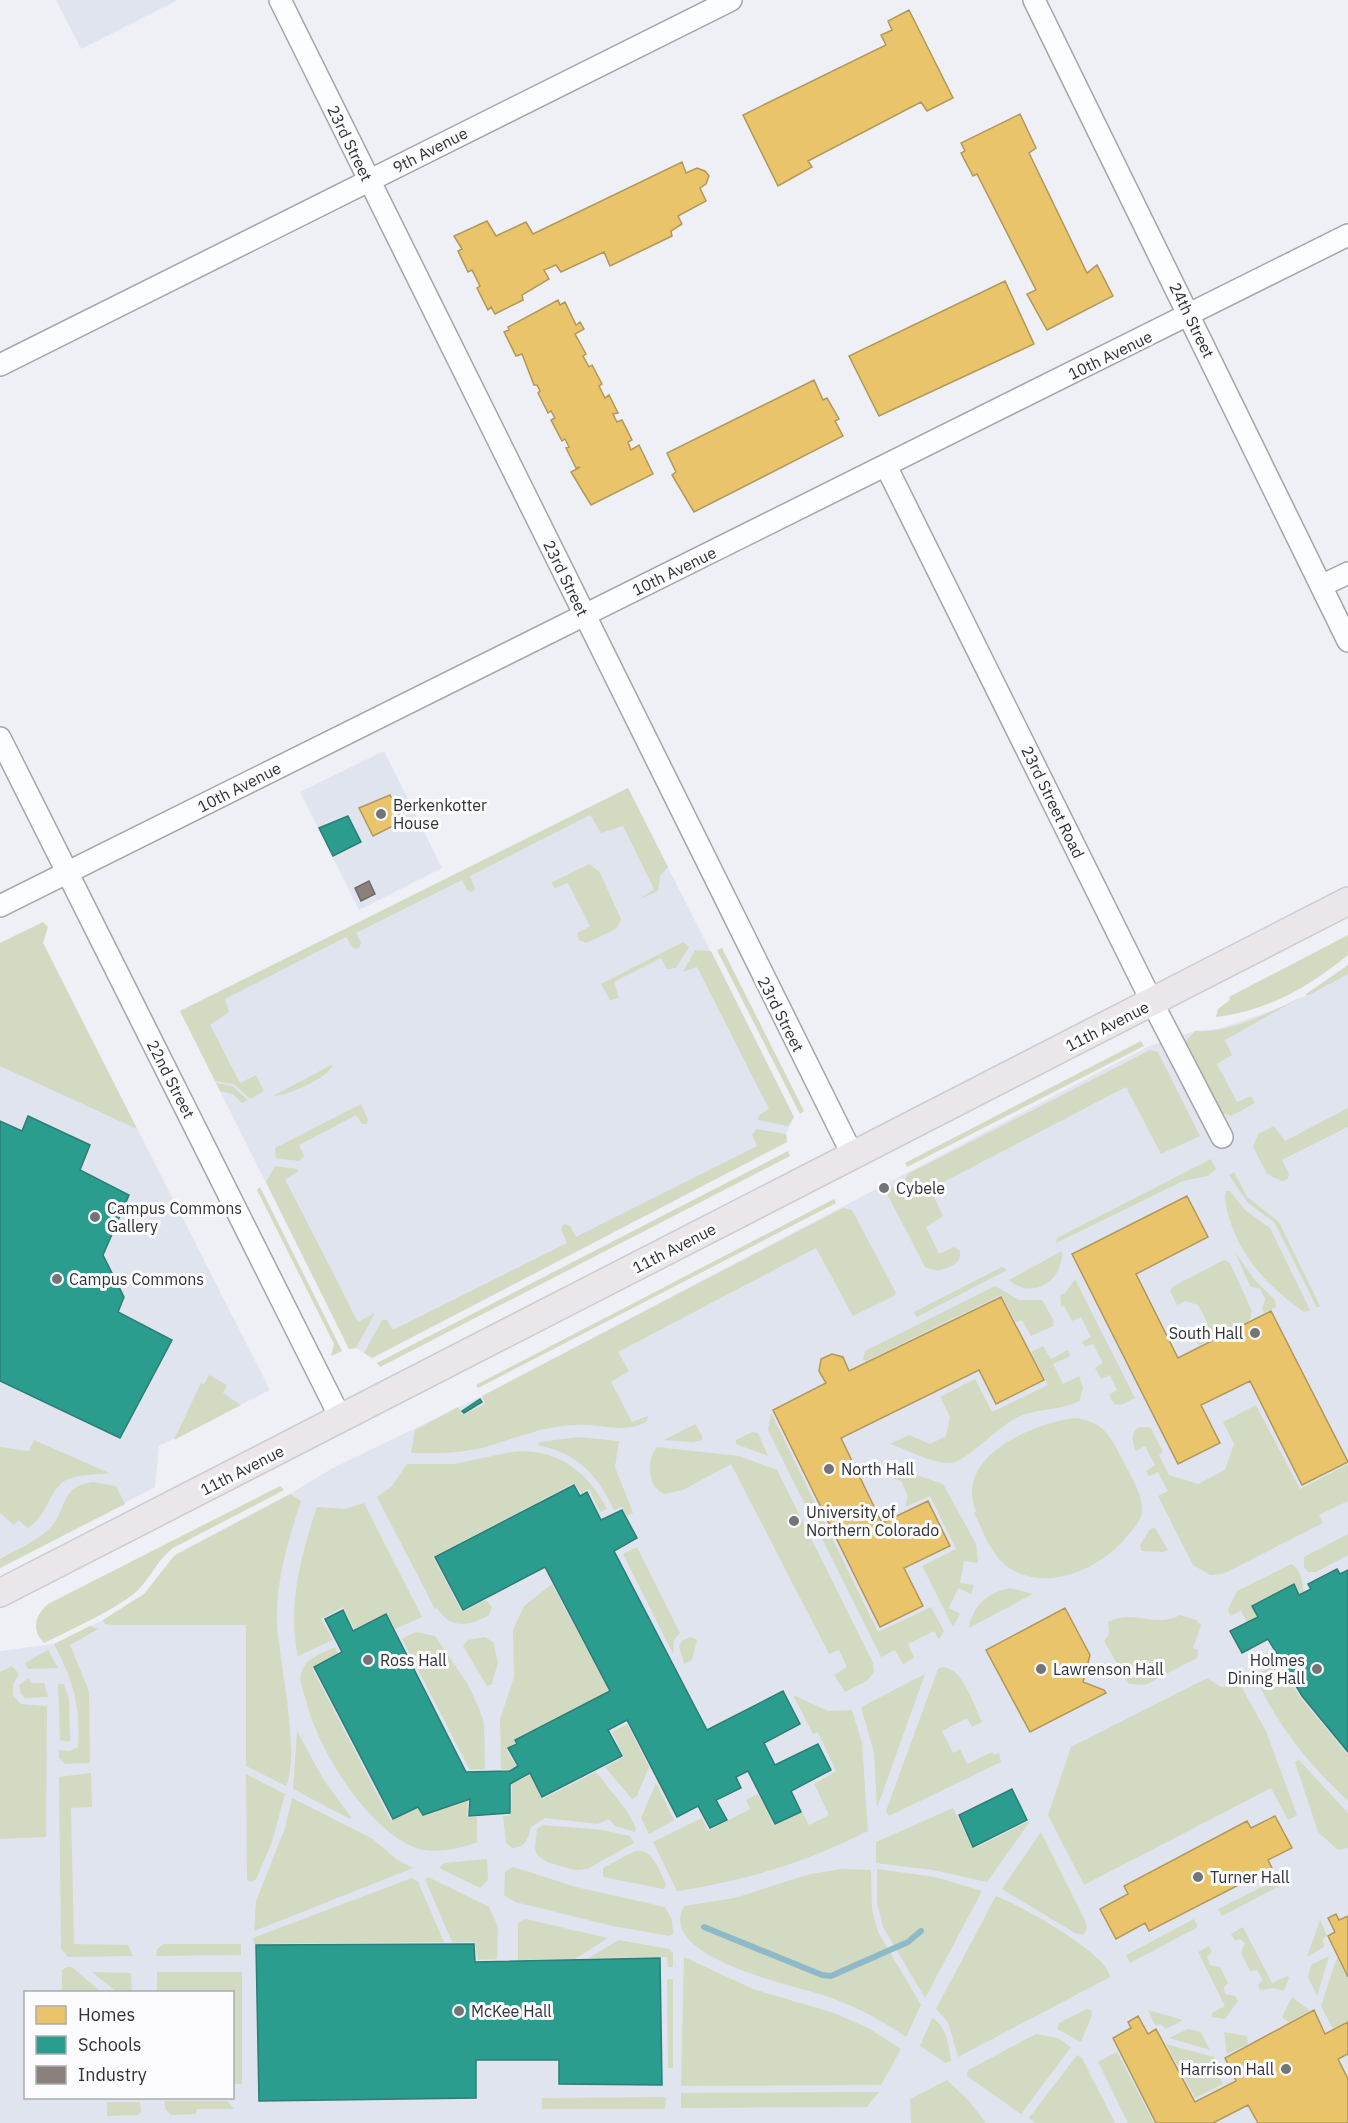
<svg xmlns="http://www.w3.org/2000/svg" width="1348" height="2123" font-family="'IBM Plex Sans',sans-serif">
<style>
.built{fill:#e0e4ef;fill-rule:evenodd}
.green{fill:#d2dac1}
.homes{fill:#e9c46a;stroke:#b1985a;stroke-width:1.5}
.schools{fill:#2a9d8f;stroke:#2c7d74;stroke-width:1.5}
.industry{fill:#8a817c;stroke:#6f6966;stroke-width:1.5}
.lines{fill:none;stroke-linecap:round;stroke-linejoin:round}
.stream{stroke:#8db9c8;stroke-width:6}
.minor-casing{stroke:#a3a5a9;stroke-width:24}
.major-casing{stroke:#cbccce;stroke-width:30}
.minor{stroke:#fcfdfe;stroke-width:21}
.major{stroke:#eae6ea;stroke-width:27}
.poi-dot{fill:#727478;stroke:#fcfcfe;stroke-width:2}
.labels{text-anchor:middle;stroke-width:6;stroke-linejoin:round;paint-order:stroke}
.street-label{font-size:16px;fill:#2f3134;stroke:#fcfcfe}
.poi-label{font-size:16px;fill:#2f3134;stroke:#fcfcfe;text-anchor:start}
</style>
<rect width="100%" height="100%" fill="#eef0f5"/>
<path class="built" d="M56,0h122l-97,49z
M384,751l58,117 -83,42 -59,-118z
M628,788l166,329 -8,17 1,8 -415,216 -16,-10 -7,1 -169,-338z
M43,943l227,447 -111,56 -4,41 -155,81v-606z
M1348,965v1158h-1348v-472l54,-7 49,-24 41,-26 32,-40 114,-60 41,-25 151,-73 667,-350 46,-15 23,-2 58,-20 31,-14zM26,1992h206v106h-206z"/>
<path class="green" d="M628,788l40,79 -8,9 -2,15 -18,8 14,-10 -31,-63 -22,7 -11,-18 -120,61 5,13 -3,3 -5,-2 -5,-10 -106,53 5,10 -2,5 -5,1 -8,-12 -121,62 4,13 -19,13 30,58 16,-8 8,16 -14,8 -16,-15 -19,-3 -35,-70z
M589,864l10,7 22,48 -5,10 -30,14 -7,-3 -2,-7 13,-7 -22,-43 -13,5 -4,-5z
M43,922l5,5 -5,16 94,186 -137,-63v-123z
M1348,935v20c-39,32 -81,56 -132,62l2,-8 12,-9 -1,-3z
M683,942l6,5 -13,21 -9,1 -6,-11 -47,24 5,16 -9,2 -9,-16z
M722,948l82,163 -4,3 -83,-164z
M695,950l16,1 83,166 -6,9 -30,-6 1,-5 10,-6 -72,-142 -14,5z
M1348,965v9l-41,22 -1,-2z
M1303,996l-78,44 7,15 -15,9 20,38 14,-6 4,7 -24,13 -9,-3 -37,-71 10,-11c33,3 79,-20 108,-35z
M1141,1041l3,5 -237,121 -2,-4z
M1150,1050l8,2 42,84 -39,18 -35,-67 -196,102 13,27 -17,11 13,27 15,-7 6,4c2,13 -11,17 -22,20l-13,-4 -41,-79 4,2 16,-9 4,-7z
M333,1064c-3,14 -47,32 -60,32z
M216,1083l16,3 16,14 -6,3 -9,-9 -13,-3z
M361,1104l7,16 -1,4h-5l-6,-9 -57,30 5,11 -5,5 -23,-3 -1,-10z
M1348,1108v19l-66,33 7,14 -1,5 -6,2 -15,-7 -14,-27 5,-13 16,-8 11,15z
M756,1129l30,5 1,8 -415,216 -8,-5 18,-33h5l6,10 174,-87 -6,-14 3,-5 6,2 6,11 181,-91 -5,-11z
M788,1151l2,5 -410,211 -3,-4z
M1211,1159l5,10 -8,7 -25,5 -127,62 1,-5z
M275,1166l22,3 1,3 -13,7 73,143 17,-9 -19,35 -7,1 -83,-167z
M1234,1172l13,25 32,25 41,84 -3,2 -43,-86 -26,-19 -19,-28z
M260,1187l82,164 -11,5 3,-12 -77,-154z
M1226,1191h4l15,19 25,18 40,82 -6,2c-35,-24 -65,-56 -76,-98 -2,-8 -4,-16 -2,-23z
M834,1199l2,4 -358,185 -2,-3z
M843,1208l9,2 44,83 -2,3 -41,20 -37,-68 -198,104 11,19 -18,11 21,40 16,-6 -1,5c-21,14 -48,2 -72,4 -31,1 -56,12 -86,21 -25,7 -51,8 -78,7l4,-23 43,-23 5,8 22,-11 -3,-8z
M1062,1251c2,29 -29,50 -53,29z
M1235,1252l19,27 21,21 1,7 -12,6 -2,-4 3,-10 -5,-10 -10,-3z
M1224,1260l6,3 22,48 -3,10 -50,24 -3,-4 7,-4 4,-15 -9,-17 -13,-4 -8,4 -7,-14 2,-4z
M1002,1267l5,3 -90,47 -3,-5z
M1075,1279l60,119 -14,7 -7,-1 -5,-9 8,-5 -7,-15 -9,4 -6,-11 8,-5 -10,-19 -8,3 -3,-5 9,-5 -10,-20 -9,4 -8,-15 -3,1 -1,-12 5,-2z
M995,1286l24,14h23l12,21 -1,5 -22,10 -9,-16 -6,2 -15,-27 -135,66 -3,-2 2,-8z
M1043,1346l8,13 17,-9 2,6 -17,8 10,20 16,-8 4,12 -4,13c-19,10 -43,7 -63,17 -19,9 -52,47 -68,45 -19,-1 -40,-13 -58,-19l19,-9 21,9 16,-8 4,-19 -10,-20 35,-18 17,33 56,-27 -17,-33z
M209,1375l18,10 -4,8 18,12 -67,35 27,-57 3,1z
M1256,1405l44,84 48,-25v37l-29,14 4,8 -100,51 -13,1 -17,-10 -35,-69 10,-5 -10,-19 -9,4 -3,-5 9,-6 -10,-19 -9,5c-7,-15 -3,-28 15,-23l12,24 -4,3 10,20 29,9 27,-14 9,-26 -11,-22z
M771,1413l107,219 53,-25 13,24 -5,9 -5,-9 -26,13 6,14 -11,6 -8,-14 -14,7 -113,-227z
M1075,1418c27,4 34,15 46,39 8,16 22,36 21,55 -1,10 -13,22 -20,30 -27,28 -73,49 -111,27 -20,-12 -27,-37 -37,-56l2,-2c-23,-54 57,-88 99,-93z
M695,1424l7,11v5l-9,2 -29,-2z
M752,1432l6,1 10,23 -32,-12v-4z
M578,1437l41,4 -4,26 18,46 -6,3 -5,-9 -8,3c-16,-35 -37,-57 -76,-65l2,-3z
M34,1440l75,33c-13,2 -31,1 -43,7 -16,8 -18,35 -38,48l-10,-8 -4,5 -14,-12v-66l29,4z
M657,1447l82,9 38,14 96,193 1,9 -7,9 -22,11 -11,-17 13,-8 -8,-17 -10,4 -98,-190 -48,26 -19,4c-17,-8 -18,-34 -7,-47z
M511,1452c44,-5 76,18 96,57l-7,3 -11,-23 -8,4 -7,-10 -141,74 29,55 24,-12 6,7 -3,8c-19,11 -39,15 -52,-7l-2,1 -58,-112 15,-11 15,-22h47z
M888,1465l55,19 33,60 2,19 -14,-2 -4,22 14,2 -3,9 -13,-6 -9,20 11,6 -7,13 -31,-61 34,-17 -26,-53 -25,11 3,-11 -7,-15 -12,-4 -5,-10z
M93,1482l23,4 9,18 -125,64v-9c16,-9 35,-17 48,-29 21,-19 9,-43 45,-48z
M280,1486l4,4 -111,58c-15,11 -22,29 -35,42 -16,16 -71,42 -94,53 -13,-14 -9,-27 4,-39z
M290,1494l11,7c-13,40 -25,78 -24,121 2,40 24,131 9,164l-40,-20v-141h-130l-11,-1 -2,-4 41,-26 30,-38z
M364,1503l58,114 -27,12 -9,-16 -32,16 -11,-22 -22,12 12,21 -35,16c-11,-50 3,-102 19,-149l28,2z
M1155,1528l13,22 -5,2 -22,-1 -1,-6 10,-16z
M1348,1534v21l-32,17h-8l-4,-5v-10z
M637,1547l43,86 -6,7 -1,14 -50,-100z
M1291,1564c12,7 10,17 13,28l-4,2 -6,-11 -42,23 5,10 -10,6 -6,-11 -11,5 -2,-7 9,-18z
M552,1584l57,107 -95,49 1,4 -9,5 10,17 -7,4 -8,-1 -1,-50 14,-42 -1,-47 11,-24z
M1010,1588l23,6 -64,34c4,-23 18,-35 41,-40z
M1180,1615l16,5 5,5 -8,23 5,2 -1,8 -52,27 -16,-1 -25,-43 5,-7 -1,-12c26,-14 48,7 72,-7z
M90,1626l8,3 -28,16 19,46 1,72 -25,1 -6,-6v-8l11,1 8,-4c3,-42 -5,-66 -24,-103z
M415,1632l20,4 32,47 12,25 5,15 1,46 -15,1 -68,-131z
M485,1637l8,5 5,20 -6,22 -5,2 -24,-40 5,-6z
M691,1637l6,3 -5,20 -8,4 -5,-18 4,-6z
M335,1647l3,6 -26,15 79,153 26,-13 6,8 45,-16 -1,17h10v25c-19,8 -47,13 -66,4 -48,-23 -95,-100 -106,-149 -2,-7 -6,-16 -4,-23 4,-16 21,-21 34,-27z
M48,1650l10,18 -30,1 -3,-6z
M1273,1650l27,47 48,58v46c-38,-35 -73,-78 -93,-126l11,-6 -6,-13z
M12,1666l7,8 -6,11v11l8,8 26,2 -1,131 -46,2v-167z
M942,1667c21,0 32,39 40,55l-10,5 -5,-9 -25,13 11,22 7,-4 7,15 25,-12 2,3 5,-2 2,9 -112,54 -3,-5 52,-142z
M925,1674l-48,134 -3,-55 -13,-46z
M29,1678l2,5h13l4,14 -23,1 -4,-4 -2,-9z
M1207,1678l14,9 20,-1 25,45 31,84 -9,5 -17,-32 -187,97 -36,-70 23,-68z
M58,1684h6l5,15 1,41 -2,2 -8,-2z
M793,1695l35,16 24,-1 10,33 6,88c-64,32 -120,49 -191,60l-24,-49 49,-24 6,13 42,-22 -4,-9 12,-6 16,32 28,-14 7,13 20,-10 -15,-31 22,-13 -18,-39 -5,2z
M627,1724l22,43 -12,29 -5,3 -27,-32 19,-10 -12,-25z
M297,1731l26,48 28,38 -1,2 -57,-30z
M1299,1760l49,53v35l-10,2 -20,-18 -23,-70z
M596,1772l31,39 9,17 -1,4 -20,-6 -6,-7 -11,5 -53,-6 -14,9c-3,11 -5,21 -19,21l-6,-5 -3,-27 8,-1 1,-31 18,-9 12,24z
M91,1773l1,34 -21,1 3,136 54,1 5,11 -65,1 -7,-9 -2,-171z
M246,1774l39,20 -13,48 -16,37 -5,3 -4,-2z
M656,1783l18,37 -25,14 -8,-16z
M292,1798l81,41 23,20 17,9 -159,63 2,-30 29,-73z
M953,1808l20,41 58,-29 -44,62 -54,-12 -57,-7v-21z
M543,1825l60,5 27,6 4,7 -47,26 -13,1 -27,-8 -10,-7 -2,-7 2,-19z
M1041,1832l45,90 1,7 -4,6 -8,-2 -73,-44z
M635,1851c18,-3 24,20 31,33l-2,5 -61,-12v-9z
M487,1859l1,21 -8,8 -41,-20 5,-5z
M513,1867l63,20 89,20 7,13 1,14 -4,2 -56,-10 -98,-24 -11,-7 1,-23z
M842,1869l29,1 1,40 6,22 43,73 -15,32c-24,-17 -50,-30 -77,-40 -30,-11 -174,-38 -145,-91l51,-8 75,-24z
M877,1869l58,8 47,14 -57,107 -42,-71 -6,-24z
M1288,1874l3,6 -69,36 -4,-7z
M428,1877l61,30 9,20 -1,32 -19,1 -3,-18h-23l-27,-63z
M412,1878l6,4 26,60 -190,2 -1,-6z
M996,1896c22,8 113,58 114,81l-152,80 -10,-35 -12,-13z
M525,1919l83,19 -33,21 -57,1v-37z
M1194,1919l4,8 -68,36 -4,-8z
M1320,1920l7,15 -4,5 1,7 -17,10z
M1243,1927l29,56 15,-7 2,2 -5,13 -11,-3 -13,2 -2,-5 5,-5 -6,-10 -7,1 -9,-18 4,-10 -5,-4 -5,2 -4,-7z
M619,1940l50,9 4,4v14h-5l-1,-10 -79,1z
M163,1944h78v11l-85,1 1,-7z
M1209,1946l3,6 -5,5 3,8 10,2 8,16 -4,4 1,7 10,2 3,5 -13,18 -13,-2v-4l13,-7 -27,-54z
M1329,1956l-12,40 -9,-19 3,-12z
M684,1957l69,32 81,24 34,15 33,21 -20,36 -200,1z
M1337,1957l11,21v44l-15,7 -12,-23z
M67,1967h5l29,25h-39v-22z
M92,1972l39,1 1,19h-15z
M157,1972h85v112h-9l-1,-92h-75z
M667,1979h6v89h-5z
M1292,1997l18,14 -21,11 -7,-5z
M1087,2009l5,2v4l-11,27 -24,-13 2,-6z
M1148,2010l35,10 -17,9 -5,-4h-6z
M932,2018c14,7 17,28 19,43l-6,2 -25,-17z
M1188,2029l13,3 9,18 -41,-12z
M1224,2032l23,4 1,8 -21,10z
M1036,2034l22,4 13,9 -50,67 -54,-38 1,-6z
M1166,2044l48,13 8,16 -4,2 5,9 -28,14z
M1117,2052l37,71h-26l-30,-61z
M1077,2055l5,3 33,65h-80l-6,-5z
M947,2080l22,21 17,22h-75l-1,-24z
M879,2092l-12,15 -186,1v-15z
M666,2097l-1,12h-123v-11z
M164,2101h63l7,8h-37l-1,5 -25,1 -5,-5z
M107,2102h33l1,10 -3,3 -31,1z"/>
<path class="homes" d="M909,10l44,88 -26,13 -6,-9 -113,59 4,6 -34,19 -35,-71 143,-70 -5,-10 11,-5 -4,-9z
M1020,114l16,34 -7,5 58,120 10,-8 16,31 -66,34 -20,-36 9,-4 -59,-116 -4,2 -12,-23 4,-2 -4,-8z
M682,162l4,11 11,-5 8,3 4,5 -3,8 -6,4 6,13 -28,15 4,8 -11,7 1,5 -62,30 -6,-14 -43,20 -5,-7 -12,5 5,9 -27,16 1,5 -28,14 -4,-7 -3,3 -11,-22 3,-2 -8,-16 -4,2 -10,-21 4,-2 -8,-13 33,-15 9,15 30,-14 7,12z
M1005,281l29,63 -155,72 -30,-60z
M558,300l2,5 5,-3 11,23 4,-3 4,7 -9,5 11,20 -3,2 6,11 3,-2 10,19 -3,2 6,12 4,-3 9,18 -5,1 4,8 5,-2 10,20 -4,2 3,8 8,-5 14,29 -62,31 -20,-33 9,-5 -4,1 -10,-20 3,-1 -4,-8 -3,2 -11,-21 4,-2 -4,-7 -3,2 -10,-20 2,-2 -3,-6h-3l-12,-31 -6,2 -12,-24 5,-2 -1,-3z
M814,380l9,20 4,-2 12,21 -4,2 8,15 -149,76 -22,-37 4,-3 -9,-19z
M390,795l13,26 -30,15 -14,-28z
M1187,1196l21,41 -72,37 42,84 93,-47 77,151 -46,23 -52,-104 -49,24 19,38 -42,21 -106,-210z
M1001,1297l43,83 -48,24 -17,-34 -138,68 41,85 46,-22 22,45 -46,22 19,38 -43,21 -107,-217 53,-27 -7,-12 2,-12 11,-5 11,3 6,14z
M1065,1608l25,47 -7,27 21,8 2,3 -76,39 -44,-82z
M1275,1816l17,32 -24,12 4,8 -123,63 -4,-8 -29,16 -16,-30 28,-15 -4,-8 123,-65 4,7z
M1336,1914l3,6 9,-4v61l-20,-41 7,-4 -7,-14z
M1314,2010l11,24 23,-12v32l-10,5 10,20v44h-90l-10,-18 -35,18h-57l-43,-85 18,-10 -3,-6 10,-6 10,18 8,-5 39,73 41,-21 -11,-23z"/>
<path class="schools" d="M348,816l13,26 -28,14 -14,-28z
M28,1116l62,29 -10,25 49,25 -26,60 21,42 -6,15 54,28 -52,98 -120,-57v-260l22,10z
M480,1399l2,3 -18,11 -2,-2z
M574,1485l6,11 7,-4 14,28 21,-10 15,28 -23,13 93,179 76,-39 17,33 -36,19 11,22 43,-21 13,26 -40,21 10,21 -26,12 -27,-53 -12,6 5,11 -25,12 11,20 -17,8 -12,-22 -21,11 -50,-97 -19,10 14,26 -80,41 -12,-24 -20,11v29l-41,3 1,-17 -47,16 -5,-8 -25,12 -79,-152 28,-15 -17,-33 18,-9 10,21 33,-17 80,158 44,-1 8,-5 -10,-18 9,-4 -2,-4 95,-49 -65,-124 -82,43 -28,-53z
M1337,1569l3,5 8,-4v182l-46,-56 -34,-57 -26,14 -12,-22 28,-14 -6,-11 42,-22 5,11 12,-6 -3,-5z
M1012,1789l15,31 -54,27 -14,-32z
M474,1944l1,18 185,-4 2,127 -103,-1v-24h-83v38l-217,3 -3,-156z"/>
<path class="industry" d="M369,881l6,13 -14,7 -6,-13z"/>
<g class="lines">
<path class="stream" d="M704,1927l118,48 9,1 77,-34 13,-11"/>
<defs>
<path id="minor" d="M280,0l573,1156
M1034,0l314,641
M0,365l731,-365
M886,466l266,536 70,135
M1321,586l27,-13
M0,738l341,681
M0,906l1348,-671"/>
<path id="major" d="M0,1593l1348,-692"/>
</defs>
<use href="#minor" class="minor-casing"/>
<use href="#major" class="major-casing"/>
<use href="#minor" class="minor"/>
<use href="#major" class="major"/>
</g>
<g class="poi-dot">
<circle cx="381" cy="814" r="6"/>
<circle cx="884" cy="1188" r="6"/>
<circle cx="95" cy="1217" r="6"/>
<circle cx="57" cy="1279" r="6"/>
<circle cx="1255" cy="1333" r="6"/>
<circle cx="829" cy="1469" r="6"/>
<circle cx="794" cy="1521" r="6"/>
<circle cx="368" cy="1660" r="6"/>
<circle cx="1041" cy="1669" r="6"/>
<circle cx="1317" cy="1669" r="6"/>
<circle cx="1198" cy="1877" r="6"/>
<circle cx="459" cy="2011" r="6"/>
<circle cx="1286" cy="2069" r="6"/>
</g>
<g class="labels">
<g class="street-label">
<text transform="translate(350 143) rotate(64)" y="6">23rd Street</text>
<text transform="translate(430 150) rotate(-27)" y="6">9th Avenue</text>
<text transform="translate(1192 320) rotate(64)" y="6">24th Street</text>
<text transform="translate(1110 355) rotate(-26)" y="6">10th Avenue</text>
<text transform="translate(674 571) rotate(-26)" y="6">10th Avenue</text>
<text transform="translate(566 578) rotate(64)" y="6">23rd Street</text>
<text transform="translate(239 787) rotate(-27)" y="6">10th Avenue</text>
<text transform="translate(1053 802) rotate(64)" y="6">23rd Street Road</text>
<text transform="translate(781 1014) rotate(63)" y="6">23rd Street</text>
<text transform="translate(1107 1026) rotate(-27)" y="6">11th Avenue</text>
<text transform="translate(171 1079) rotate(63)" y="6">22nd Street</text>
<text transform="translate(674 1248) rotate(-27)" y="6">11th Avenue</text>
<text transform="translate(242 1470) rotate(-27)" y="6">11th Avenue</text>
</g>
<g class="poi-label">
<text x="393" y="811">Berkenkotter<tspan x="393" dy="18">House</tspan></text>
<text x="896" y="1194">Cybele</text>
<text x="107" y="1214">Campus Commons<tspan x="107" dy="18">Gallery</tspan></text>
<text x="69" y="1285">Campus Commons</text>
<text x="1243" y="1339" text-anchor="end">South Hall</text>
<text x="841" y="1475">North Hall</text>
<text x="806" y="1518">University of<tspan x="806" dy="18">Northern Colorado</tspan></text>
<text x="380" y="1666">Ross Hall</text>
<text x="1305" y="1666" text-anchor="end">Holmes<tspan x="1305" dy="18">Dining Hall</tspan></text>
<text x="1053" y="1675">Lawrenson Hall</text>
<text x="1210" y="1883">Turner Hall</text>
<text x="471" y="2017">McKee Hall</text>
<text x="1274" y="2075" text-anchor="end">Harrison Hall</text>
</g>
</g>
<rect x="24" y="1991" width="210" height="108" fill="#fcfcfe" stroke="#aaabad" stroke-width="1.5"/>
<rect x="36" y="2006" width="30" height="18" fill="#e9c46a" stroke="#aaabad" stroke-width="1.5"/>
<text x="78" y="2021" font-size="18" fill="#2f3134">Homes</text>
<rect x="36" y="2036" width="30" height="18" fill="#2a9d8f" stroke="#aaabad" stroke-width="1.5"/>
<text x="78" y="2051" font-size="18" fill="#2f3134">Schools</text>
<rect x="36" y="2066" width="30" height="18" fill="#8a817c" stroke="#aaabad" stroke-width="1.5"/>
<text x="78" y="2081" font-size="18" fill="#2f3134">Industry</text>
</svg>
